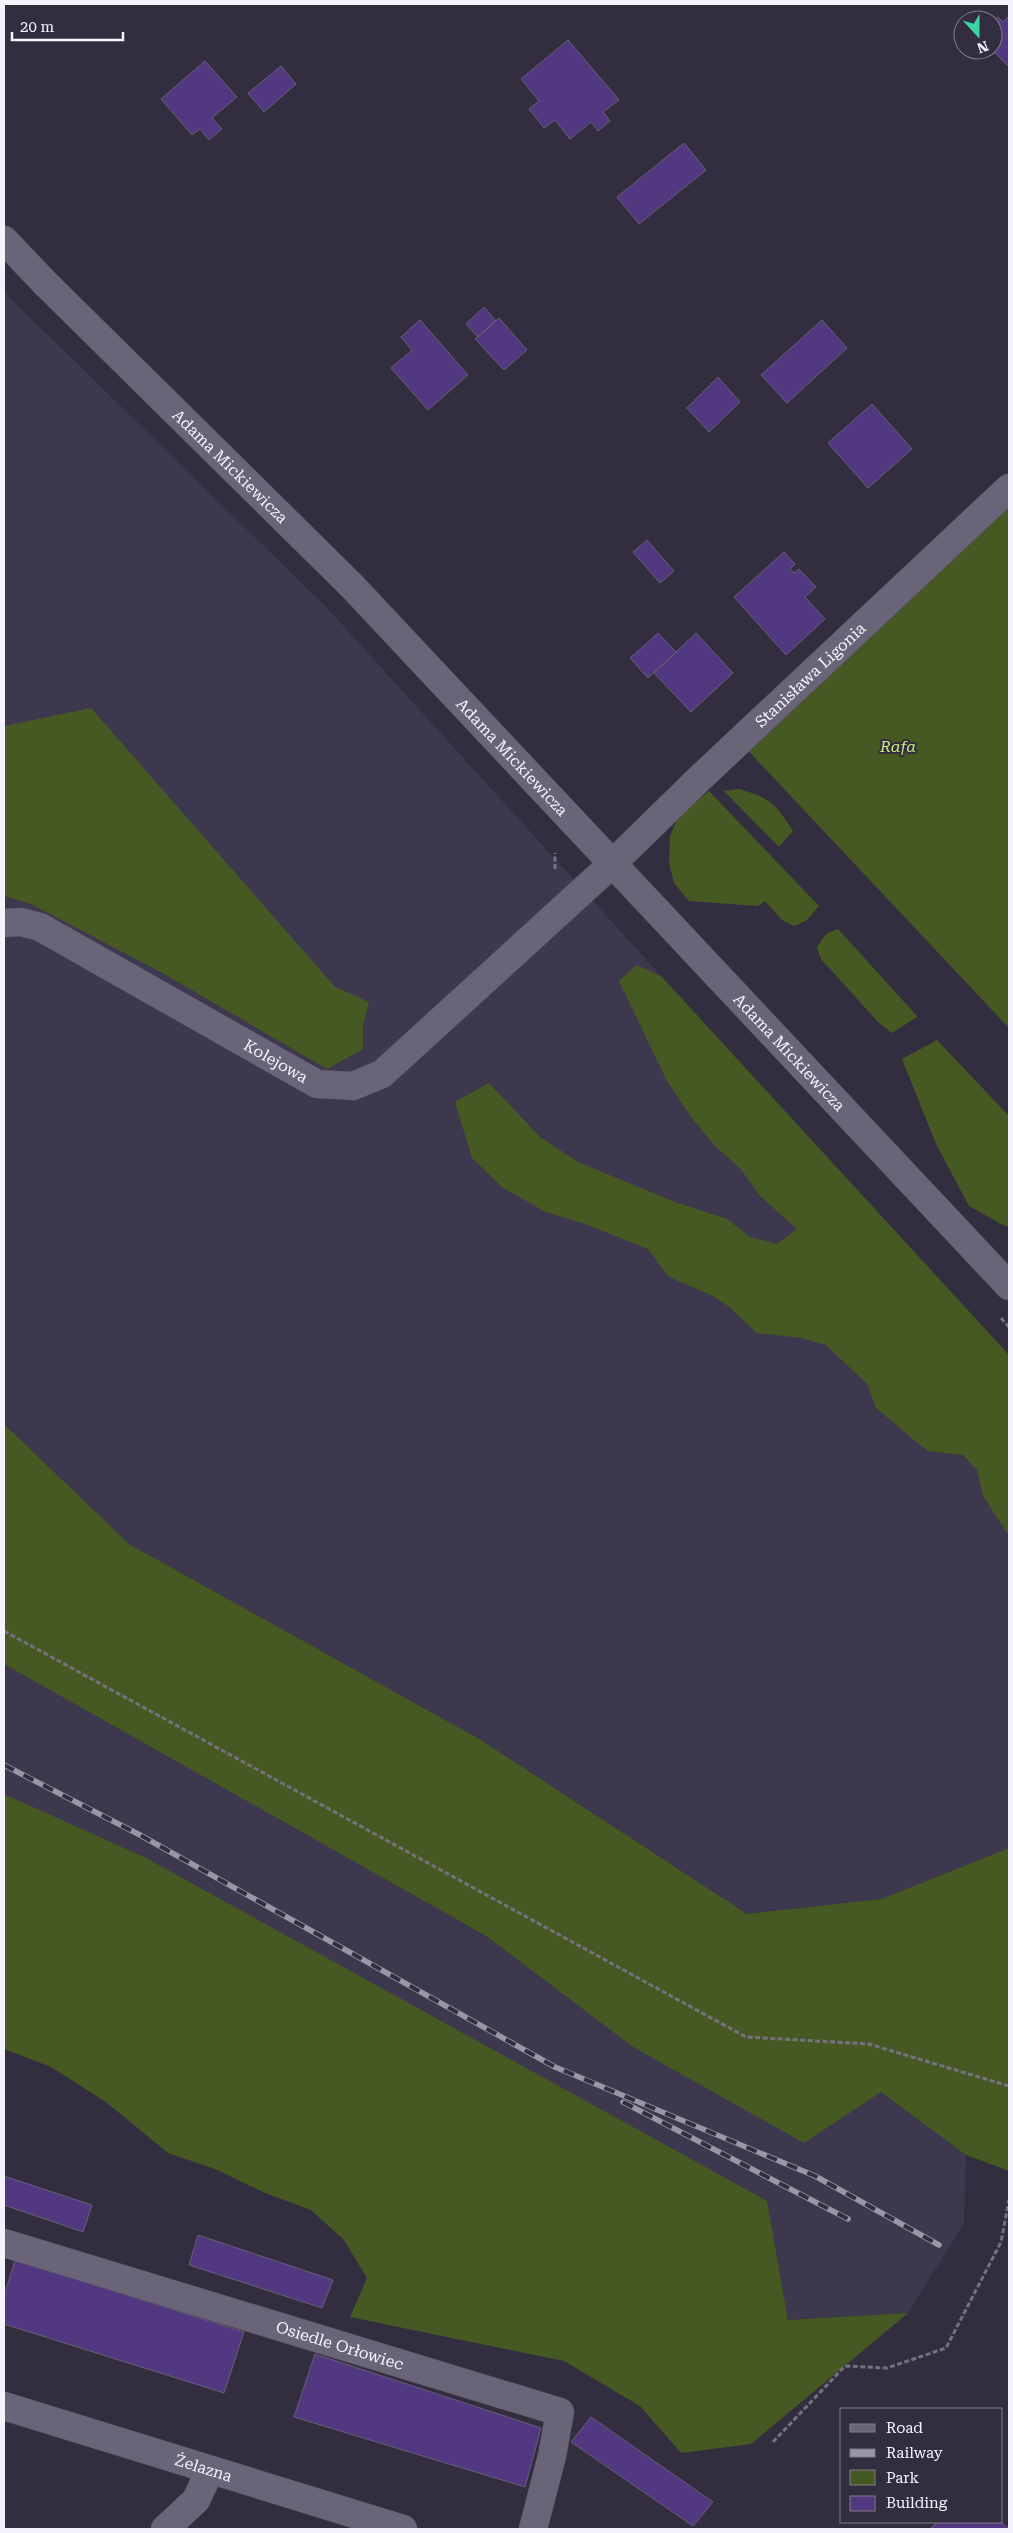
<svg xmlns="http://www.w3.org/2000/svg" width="1013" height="2533" font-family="'Roboto Serif',serif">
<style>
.built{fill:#3e384f}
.green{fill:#465922}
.building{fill:#523880;stroke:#656073}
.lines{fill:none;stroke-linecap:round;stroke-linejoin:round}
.street-casing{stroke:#4f4b59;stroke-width:29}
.path{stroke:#757180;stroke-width:3;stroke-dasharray:5 2.5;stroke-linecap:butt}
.street{stroke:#696477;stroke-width:28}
.rail-casing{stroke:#9a96a4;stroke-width:5.5}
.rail{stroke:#332e3f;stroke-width:4;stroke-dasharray:11;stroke-linecap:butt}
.labels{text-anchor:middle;stroke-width:4;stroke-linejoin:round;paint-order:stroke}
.street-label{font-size:16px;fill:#f5f3fe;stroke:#332e3f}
.park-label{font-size:16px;font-style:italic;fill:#c5ed7c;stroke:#332e3f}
</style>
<rect width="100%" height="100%" fill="#332e3f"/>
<path class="built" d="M4,292l324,317 412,454 269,292v493l-128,51 -134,15 -266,-174 -352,-196 -125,-120z
M4,1664l482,272 147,111 248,45 85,63 -2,68 -56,90 -120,7 -21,-119 -763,-407z"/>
<path class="green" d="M1009,488v540l-270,-287z
M91,708l244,279 34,15 -6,24v23l-36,20 -161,-94 -135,-71 -27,-8v-170z
M739,789c31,9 36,14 54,42l-14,16 -55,-56z
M709,791l110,115 -13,15 -12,5 -12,-6 -17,-19 -7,5 -69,-5 -15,-18 -5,-20 1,-27 8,-19z
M838,929l79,87v1l-25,16 -14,-11 -57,-63 -4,-12 9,-13z
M636,965l25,11 348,379v181l-26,-40 -6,-26 -14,-15 -35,-4 -14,-11 -38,-32 -9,-24 -41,-39 -24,-7 -45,-5 -29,-27 -15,-10 -44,-19 -21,-28 -63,-25 -42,-13 -9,-6 -31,-17 -31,-30 -17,-56 34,-19 51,54 38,25 97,40 52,17 23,18 27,7 20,-15 -37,-33 -20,-28 -25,-22 -24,-29 -24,-36 -48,-100z
M937,1040l72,76v111l-10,-4 -30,-17 -33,-62 -34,-85z
M4,1424l125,120 352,196 266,174 134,-15 128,-51v323l-43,-16 -85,-63 -77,51 -171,-96 -147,-111 -482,-272z
M4,1794l142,64 621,343 21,119 120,-7 -157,131 -70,9 -41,-47 -76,-45 -214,-44 17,-39 -23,-38 -33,-30 -48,-18 -48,-23 -47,-16 -62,-51 -55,-35 -47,-18z"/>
<path class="building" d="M1009,16v51l-17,-17 1,-28 5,-5 5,5z
M568,40l51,60 -16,12 7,9 -12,10 -7,-9 -21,17 -15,-19 -11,8 -15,-19 10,-8 -18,-22z
M205,61l32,36 -25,21 10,11 -13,11 -9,-11 -8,6 -31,-36z
M281,66l15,18 -32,28 -16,-19z
M684,143l22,27 -67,54 -22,-27z
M484,307l12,14 -18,16 -12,-13z
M499,318l28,32 -23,20 -29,-31z
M420,320l48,55 -40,35 -37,-42 21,-18 -11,-13z
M822,320l25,28 -60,55 -26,-28z
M718,377l22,25 -31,30 -22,-24z
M872,404l40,45 -44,39 -40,-45z
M647,540l27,31 -14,12 -27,-31z
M784,552l11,12 -5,5 4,4 5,-4 17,18 -11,10 20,22 -39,36 -52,-58z
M658,633l18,19 -28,26 -18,-20z
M696,633l37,40 -42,39 -37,-39z
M4,2176l88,29 -9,27 -79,-27z
M198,2235l135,45 -11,28 -133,-43z
M15,2260l229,72 -20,61 -220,-69v-28z
M315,2354l226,74 -16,59 -231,-70z
M591,2417l122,85 -20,24 -122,-84z
M937,2522h64l8,7h-79z"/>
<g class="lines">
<defs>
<g id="street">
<path id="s1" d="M4,240l42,44 305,301 658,701"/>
<path id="s2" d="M4,923l17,-1 19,5 277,157 36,2 29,-12 230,-210 87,-85 310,-291"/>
<path id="s3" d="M4,2243l556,169 -8,44 -19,73"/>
<path id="s4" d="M4,2406l399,123"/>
<path d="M165,2529l31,-29 14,-30"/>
</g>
</defs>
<use href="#street" class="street-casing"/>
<path class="path" d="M555,869v-16
M1001,1318l8,9
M4,1631l742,406 123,7 140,42
M773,2442l72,-76 42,2 59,-20 55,-106 8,-42"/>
<use href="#street" class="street"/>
<defs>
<path id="rail" d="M4,1765l136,70 415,232 260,109 124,69
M623,2102l225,117"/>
</defs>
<use href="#rail" class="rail-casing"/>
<use href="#rail" class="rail"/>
</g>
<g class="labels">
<g class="street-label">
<text dy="6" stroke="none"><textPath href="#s1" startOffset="320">Adama Mickiewicza</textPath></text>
<text dy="6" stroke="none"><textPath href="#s2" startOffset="1008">Stanisława Ligonia</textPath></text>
<text dy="6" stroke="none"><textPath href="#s1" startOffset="725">Adama Mickiewicza</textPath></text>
<text dy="6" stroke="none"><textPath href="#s1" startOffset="1130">Adama Mickiewicza</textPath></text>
<text dy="6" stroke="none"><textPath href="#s2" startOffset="308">Kolejowa</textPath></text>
<text dy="6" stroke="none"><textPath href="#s3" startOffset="351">Osiedle Orłowiec</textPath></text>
<text dy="6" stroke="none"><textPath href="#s4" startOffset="209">Żelazna</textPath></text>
</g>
<g class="park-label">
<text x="898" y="752">Rafa</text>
</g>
</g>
<rect width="1013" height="2533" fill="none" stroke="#f5f3fe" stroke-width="10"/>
<rect x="840" y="2408" width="162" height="115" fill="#332e3f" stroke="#817d8b"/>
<rect x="850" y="2424" width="25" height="8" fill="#696477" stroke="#817d8b"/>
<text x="886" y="2433" font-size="15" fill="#f5f3fe">Road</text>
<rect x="850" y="2449" width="25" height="8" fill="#9a96a4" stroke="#817d8b"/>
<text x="886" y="2458" font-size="15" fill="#f5f3fe">Railway</text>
<rect x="850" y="2470" width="25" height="15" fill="#465922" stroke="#817d8b"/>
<text x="886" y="2483" font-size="15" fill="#f5f3fe">Park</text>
<rect x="850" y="2496" width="25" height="15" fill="#523880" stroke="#817d8b"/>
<text x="886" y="2508" font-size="15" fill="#f5f3fe">Building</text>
<g transform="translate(978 35) rotate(159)"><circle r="24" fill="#332e3f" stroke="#817d8b"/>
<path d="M0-4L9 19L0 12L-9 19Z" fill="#3bd4a4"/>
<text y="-8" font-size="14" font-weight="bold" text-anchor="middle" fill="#f5f3fe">N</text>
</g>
<path d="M12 32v8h111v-8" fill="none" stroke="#f5f3fe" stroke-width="2.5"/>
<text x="20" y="32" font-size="15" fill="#f5f3fe" stroke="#332e3f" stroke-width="4" paint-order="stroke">20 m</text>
</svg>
